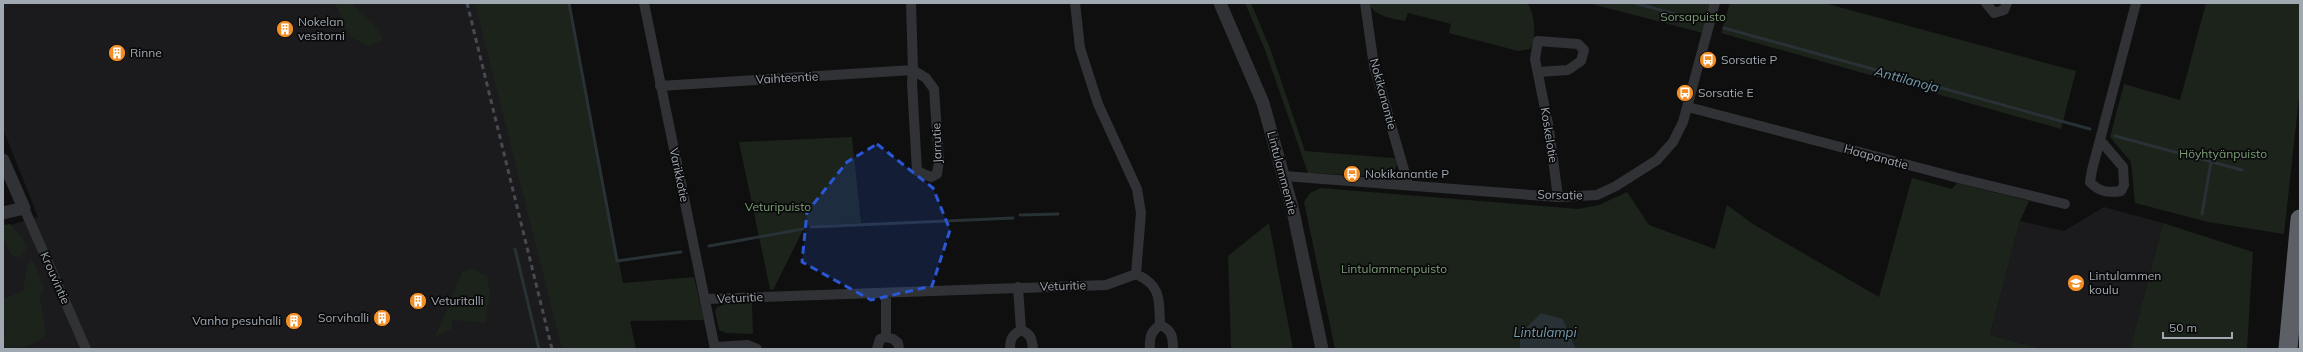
<svg xmlns="http://www.w3.org/2000/svg" width="2303" height="352" font-family="Mulish,sans-serif">
<style>
.built{fill:#1b1b1d}
.green{fill:#1b231b}
.water{fill:#283135}
.lines{fill:none;stroke-linecap:round;stroke-linejoin:round}
.stream{stroke:#283135;stroke-width:3}
.minor{stroke:#303235;stroke-width:10}
.tertiary{stroke:#303235;stroke-width:13}
.motorway{stroke:#5c6066;stroke-width:19}
.rail{stroke:#474a4e;stroke-width:3;stroke-dasharray:5 4;stroke-linecap:butt}
.marked{fill:#2a57d4;fill-opacity:0.2;stroke:#2a57d4;stroke-width:3;stroke-dasharray:8 5;stroke-linejoin:round}
.labels{text-anchor:middle;stroke-width:3.5;stroke-linejoin:round;paint-order:stroke}
.park-label{font-size:12px;fill:#7a9d76;stroke:#0a0a0b}
.poi-label{font-size:12px;fill:#a0a8b1;stroke:#0a0a0b;text-anchor:start}
.street-label{font-size:12px;fill:#a0a8b1;stroke:#0a0a0b}
.water-label{font-size:13px;font-style:italic;fill:#759cae;stroke:#0a0a0b}
</style>
<rect width="100%" height="100%" fill="#0f0f10"/>
<path class="built" d="M3,3h477l83,346h-560v-122l35,-10 -35,-88z
M2104,207l59,16 -33,126h-86l-54,-14 30,-114 44,10z"/>
<path class="green" d="M335,3h16l22,20 9,13v5l-13,5 -19,-9z
M475,3h94l54,280 71,-6 10,43 -74,1 6,28h-74z
M1245,3h6l19,45 35,103 88,7 4,1c1,8 -3,13 -9,18l-80,-4 -43,-123z
M1369,3h158c8,10 10,35 3,46l-12,2 -69,-18 2,-9 -43,-11 -3,8c-12,-2 -32,-5 -36,-18z
M1588,3h123l-8,30z
M1730,3h94l252,68 -15,58 -340,-96z
M2206,3h94v86l-16,145 -76,-12 -73,-19 -4,-41 -21,-25 14,-53 56,16z
M852,137l9,86 -56,3 -32,64 -3,-1 -31,-147z
M1912,178l40,11 5,-6 72,18 -9,20 -30,114 54,14h-468l-13,-30 -43,15v15h-185l-31,-147 6,-9 11,-5 257,21 21,-4 28,-13 22,33 66,24 12,-44 26,19 126,73z
M1269,223l24,126h-62l-3,-93z
M2163,223l90,29 -6,97h-117z
M10,224l12,13 5,10 -6,10c-11,1 -13,-8 -16,-17h-2v-15z
M30,261h4l9,27 -3,9 6,37c-6,9 -33,18 -43,12l2,-12 -2,-35 20,-8 4,-25z
M469,268l18,8 3,16 -5,31 -32,-3 -2,9 -16,8 28,-67 4,2z
M752,303l1,31 -27,-1 -7,-3 -4,-19 2,-4 9,-3z"/>
<path class="water" d="M1541,313l22,6 13,30h-56v-15z"/>
<g class="lines">
<path class="stream" d="M569,3l48,258 64,-9
M1635,3l61,17
M1724,28l366,101
M2115,136l127,34
M2202,214l9,-52
M1020,215l38,-1
M811,227l202,-9
M709,246l94,-17
M515,249l24,100"/>
<path class="minor" d="M644,3l71,346
M911,3l2,67 -1,13 5,88 14,6 6,-3 2,-13 -5,-72 -8,-11 -13,-8
M1075,3l5,45 18,56 39,85 4,24 -5,61
M1365,3l9,63 34,118
M1986,3l8,10 10,-3 3,-7
M1538,72l30,-2 13,-9 3,-11 -6,-6 -40,-3 -3,18 14,70 9,68
M660,86l253,-16
M1688,107l270,71 107,26
M2100,140l23,27 1,18 -3,6c-13,2 -22,1 -31,-9l2,-12 44,-167
M1284,176l274,21 39,-2 19,-9 41,-26 16,-18 10,-20 32,-119
M24,208l62,141
M1136,274c26,12 23,26 24,51
M1018,287l3,43
M886,293v44
M706,299l400,-14 30,-11
M1160,325c12,5 13,12 13,24
M715,347l32,-2 10,4
M877,349l3,-10 6,-2 7,2 5,4 1,6
M1010,349c0,-10 2,-14 11,-19 10,4 11,9 12,19
M1150,349c-1,-11 1,-18 10,-24"/>
<path class="tertiary" d="M1220,3l43,100 30,108 29,138
M3,160l21,48 -21,5"/>
<path class="motorway" d="M2288,349l12,-130"/>
<path class="rail" d="M467,3l85,346"/>
</g>
<path class="marked" d="M877,144l56,44 17,42 -18,56 -61,14 -69,-38 5,-50 40,-50z"/>
<defs>
<symbol id="building-disc" viewBox="-11 -11 22 22"><circle r="9.5" fill="#f28e25" stroke="#0a0a0b"/><path d="M-4-6H4V6H1V3H-1V6H-4ZM-2.5-4.3h1.7v1.8h-1.7ZM.8-4.3h1.7v1.8H.8ZM-2.5-1h1.7V.8h-1.7ZM.8-1h1.7V.8H.8Z" fill="#fff"/></symbol>
<symbol id="bus-disc" viewBox="-11 -11 22 22"><circle r="9.5" fill="#f28e25" stroke="#0a0a0b"/><path d="M-5-6H5V4H4V6H2V4H-2V6H-4V4H-5ZM-3.5-4V0h7V-4ZM-3.5 1.2v1.5H-2V1.2ZM2 1.2v1.5H3.5V1.2Z" fill="#fff"/></symbol>
<symbol id="school-disc" viewBox="-11 -11 22 22"><circle r="9.5" fill="#f28e25" stroke="#0a0a0b"/><path d="M0-5L7-2L0 1L-7-2ZM-4 1L0 2.5L4 1V4Q0 6-4 4Z" fill="#fff"/></symbol>
</defs>
<g fill-rule="evenodd">
<use href="#building-disc" x="275" y="19" width="20" height="20"/>
<use href="#building-disc" x="107" y="43" width="20" height="20"/>
<use href="#bus-disc" x="1698" y="50" width="20" height="20"/>
<use href="#bus-disc" x="1675" y="83" width="20" height="20"/>
<use href="#bus-disc" x="1342" y="164" width="20" height="20"/>
<use href="#school-disc" x="2066" y="273" width="20" height="20"/>
<use href="#building-disc" x="408" y="291" width="20" height="20"/>
<use href="#building-disc" x="372" y="308" width="20" height="20"/>
<use href="#building-disc" x="284" y="311" width="20" height="20"/>
</g>
<g class="labels">
<g class="park-label">
<text x="1693" y="21">Sorsapuisto</text>
<text x="2223" y="158">Höyhtyänpuisto</text>
<text x="778" y="211">Veturipuisto</text>
<text x="1394" y="273">Lintulammenpuisto</text>
</g>
<g class="poi-label">
<text x="298" y="26">Nokelan<tspan x="298" dy="14">vesitorni</tspan></text>
<text x="130" y="57">Rinne</text>
<text x="1721" y="64">Sorsatie P</text>
<text x="1698" y="97">Sorsatie E</text>
<text x="1365" y="178">Nokikanantie P</text>
<text x="2089" y="280">Lintulammen<tspan x="2089" dy="14">koulu</tspan></text>
<text x="431" y="305">Veturitalli</text>
<text x="369" y="322" text-anchor="end">Sorvihalli</text>
<text x="281" y="325" text-anchor="end">Vanha pesuhalli</text>
</g>
<g class="street-label">
<text transform="translate(787 78) rotate(-3)" y="4">Vaihteentie</text>
<text transform="translate(1383 94) rotate(75)" y="4">Nokikanantie</text>
<text transform="translate(1549 135) rotate(81)" y="4">Koskelotie</text>
<text transform="translate(937 143) rotate(-92)" y="4">Jarrutie</text>
<text transform="translate(1876 157) rotate(15)" y="4">Haapanatie</text>
<text transform="translate(1282 173) rotate(75)" y="4">Lintulammentie</text>
<text transform="translate(679 175) rotate(78)" y="4">Varikkotie</text>
<text transform="translate(1560 195) rotate(1)" y="4">Sorsatie</text>
<text transform="translate(55 278) rotate(66)" y="4">Krouvintie</text>
<text transform="translate(1063 286) rotate(-2)" y="4">Veturitie</text>
<text transform="translate(740 298) rotate(-3)" y="4">Veturitie</text>
</g>
<g class="water-label">
<text transform="translate(1907 79) rotate(15)" y="5">Anttilanoja</text>
<text x="1545" y="337">Lintulampi</text>
</g>
</g>
<rect width="2303" height="352" fill="none" stroke="#a0a8b1" stroke-width="8"/>
<path d="M2163 332v6h69v-6" fill="none" stroke="#a0a8b1" stroke-width="2"/>
<text x="2169" y="332" font-size="12" fill="#a0a8b1" stroke="#0a0a0b" stroke-width="3" paint-order="stroke">50 m</text>
</svg>
